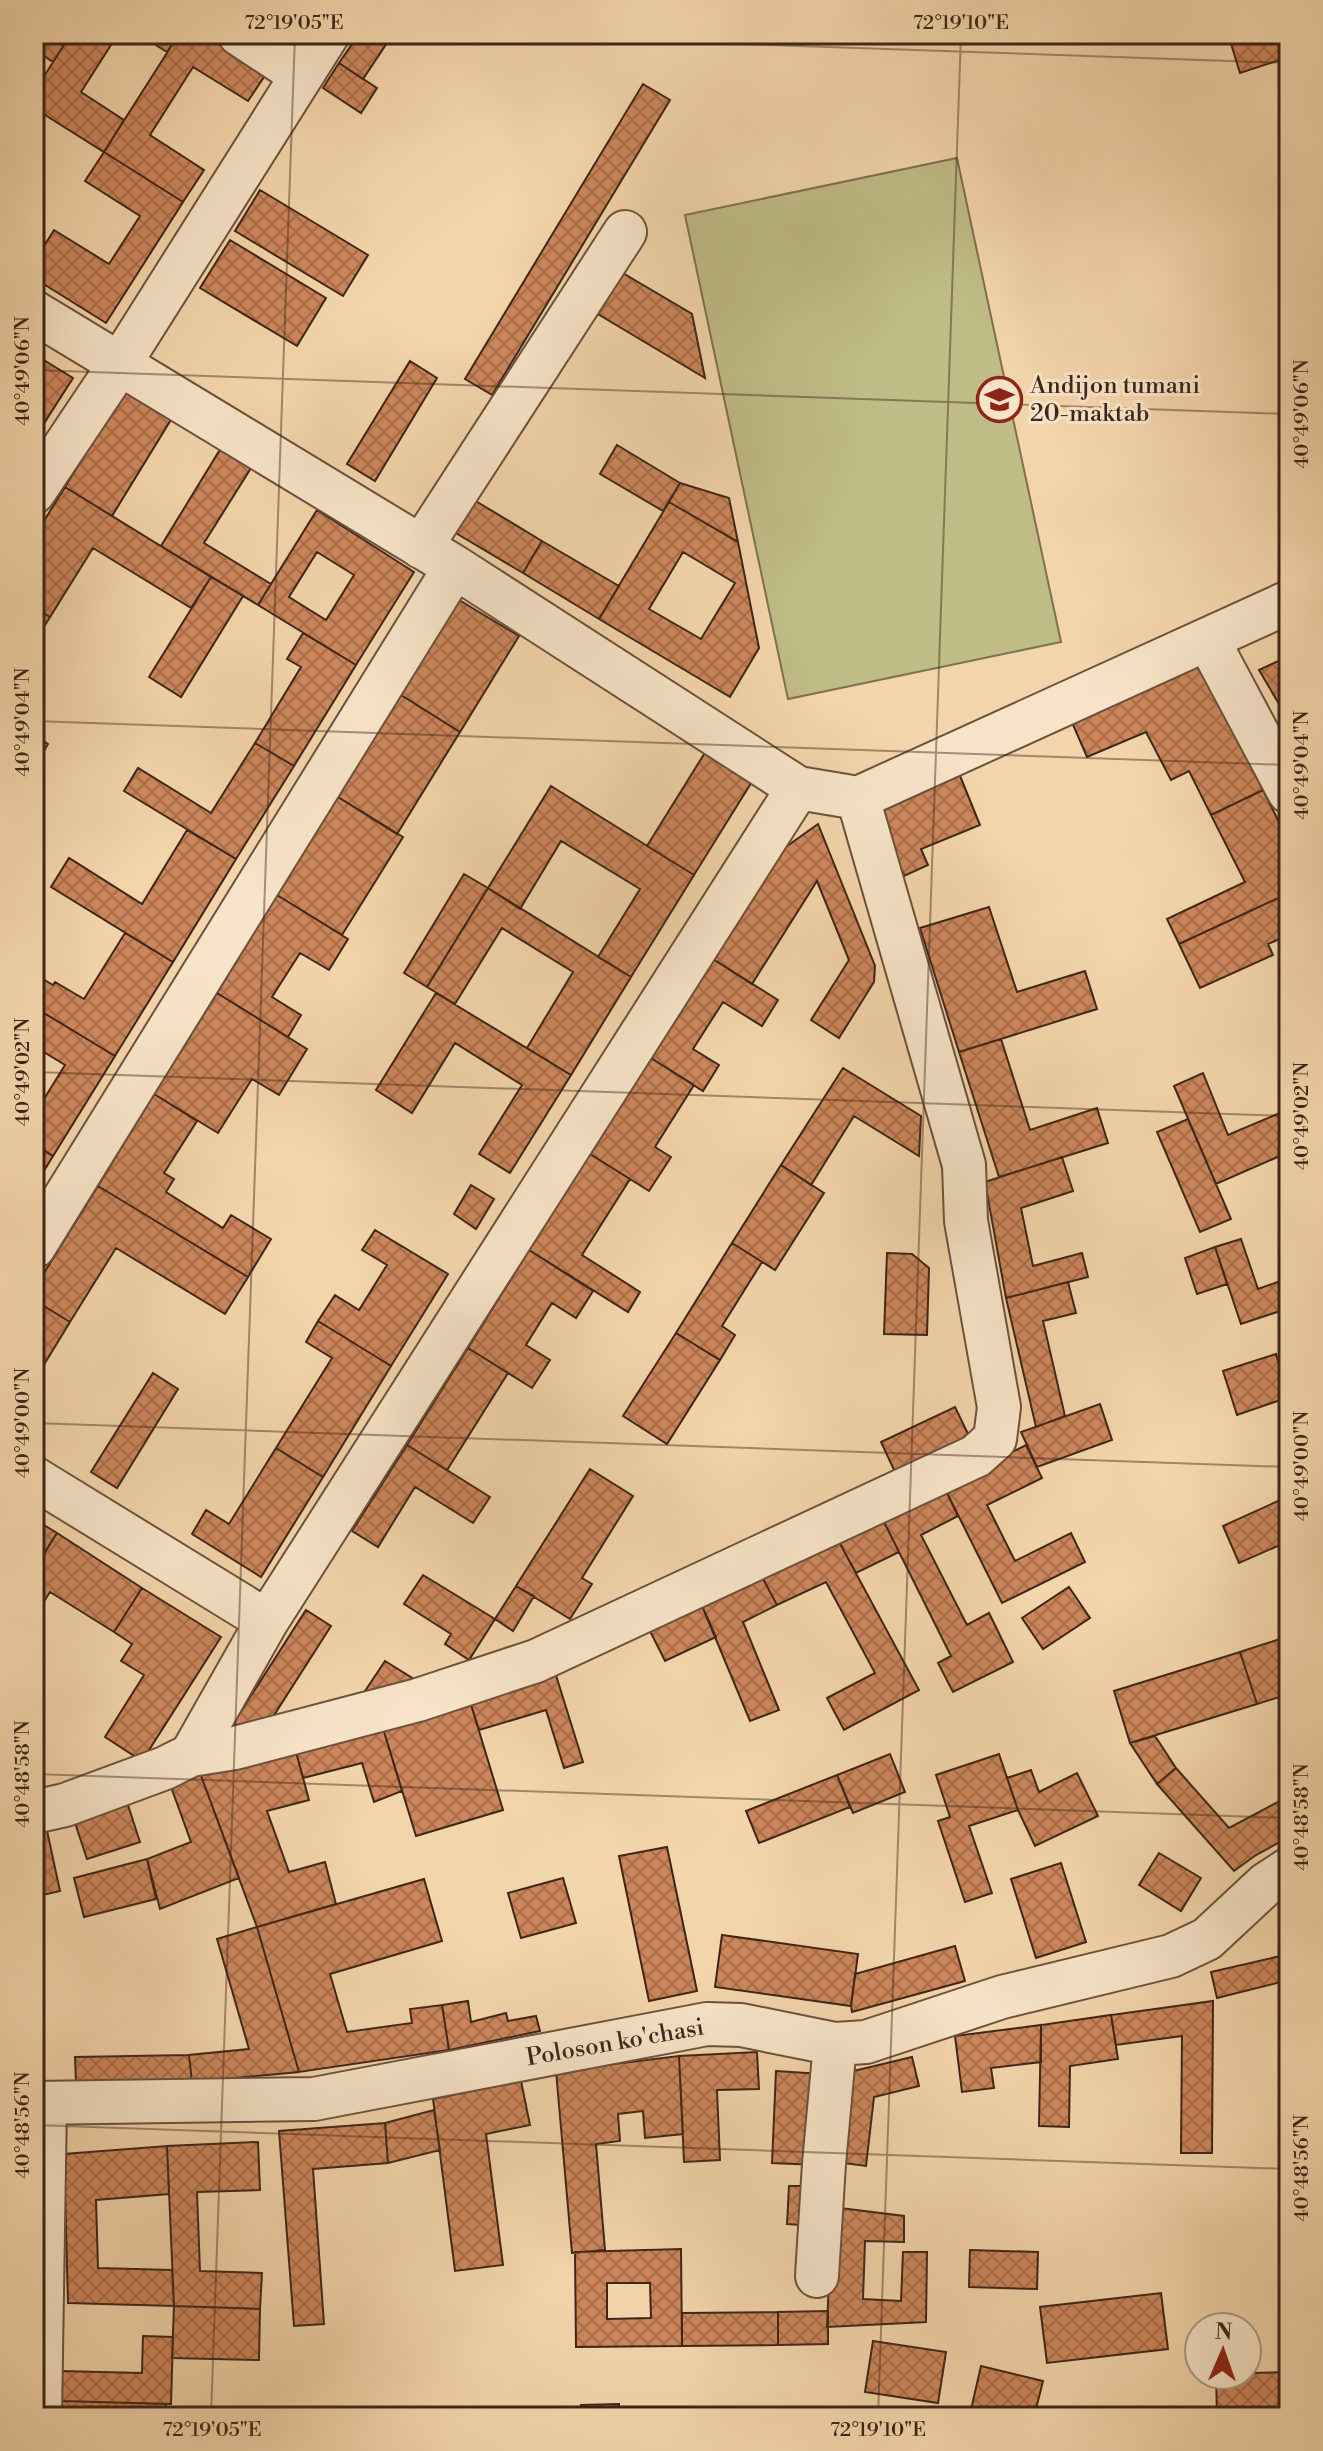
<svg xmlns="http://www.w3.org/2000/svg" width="1323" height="2451" font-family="'Libre Bodoni',serif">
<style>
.pitch{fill:#bfbc86;stroke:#7e7050;stroke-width:2}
.building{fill:url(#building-cross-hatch);stroke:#3e251a;stroke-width:2;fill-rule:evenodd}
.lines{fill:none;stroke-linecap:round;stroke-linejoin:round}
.minor-casing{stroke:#6b513e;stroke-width:46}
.minor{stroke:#f7e4c8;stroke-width:42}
.ticks{fill:none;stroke:#3e251a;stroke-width:2;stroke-opacity:0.45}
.labels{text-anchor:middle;stroke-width:6;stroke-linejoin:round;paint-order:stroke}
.poi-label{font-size:24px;fill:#3e251a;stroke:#f7e4c8;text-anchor:start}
.street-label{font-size:24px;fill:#3e251a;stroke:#f7e4c8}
.neatline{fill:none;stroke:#3e251a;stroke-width:3}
.ticks-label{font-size:20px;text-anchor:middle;fill:#3e251a}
</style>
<defs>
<pattern id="building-cross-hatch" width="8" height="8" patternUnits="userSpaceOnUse" patternTransform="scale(2)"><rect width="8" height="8" fill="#cd865b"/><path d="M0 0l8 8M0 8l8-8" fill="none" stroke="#a86d4a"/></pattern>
</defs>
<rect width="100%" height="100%" fill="#f3d5ab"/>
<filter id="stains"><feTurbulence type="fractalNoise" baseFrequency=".0025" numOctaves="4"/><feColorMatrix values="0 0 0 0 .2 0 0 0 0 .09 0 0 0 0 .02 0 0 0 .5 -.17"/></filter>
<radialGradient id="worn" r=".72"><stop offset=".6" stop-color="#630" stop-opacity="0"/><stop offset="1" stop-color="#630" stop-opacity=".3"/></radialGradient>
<path class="pitch" d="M957,158l104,484 -273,57 -103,-484z"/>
<path class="building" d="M36,34h35l-18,28 -19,-13z
M71,34h47l-37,58 43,28 -20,32 -70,-44v-16z
M138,34h41l-12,18z
M179,34h24l63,40 -18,27 -55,-34 -43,68 54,35 -21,32 -79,-50z
M359,34h34l-30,45 -24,-16z
M1228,34h61v23l-49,16z
M339,63l38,25 -16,25 -38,-25z
M643,84l27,16 -178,295 -27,-16z
M104,152l79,50 -77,121 -72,-45v-16l20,-32 55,34 31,-48 -55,-35z
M260,190l108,65 -25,41 -108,-65z
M230,240l96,58 -29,48 -97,-58z
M616,269l76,45 13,64 -114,-68z
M34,354l39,24 -39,61z
M410,361l27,17 -62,103 -28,-17z
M126,388l46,30 -60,98 -47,-29z
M617,445l63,38 -17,28 -63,-37z
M221,448l30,20 -47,75 67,41 -13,21 -97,-59z
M680,483l49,15 9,44 -69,-40z
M65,487l146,90 -20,31 -98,-60 -43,69 -16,-10v-70z
M474,500l68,41 -19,32 -69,-41z
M669,502l69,40 21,106 -29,49 -131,-78zM683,552l52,31 -34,56 -52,-30z
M317,510l97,62 -58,93 -98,-60zM317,552l37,23 -28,45 -37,-23z
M542,541l77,45 -20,33 -76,-46z
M211,577l32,19 -62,101 -32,-20z
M459,600l60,36 -59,96 -59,-37z
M34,607l16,10 -16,26z
M303,633l53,32 -62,101 -39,-23 46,-76 -14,-8z
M1289,656v65l-30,-51z
M1200,666l63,124 -52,25 -22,-44 -18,9 -25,-48 -59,25 -16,-37z
M401,695l59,37 -63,102 -59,-37z
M34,735l14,9 -14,23z
M255,743l39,23 -58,93 -112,-68 14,-23 73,45z
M706,751l47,29 -59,95 -47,-29z
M958,771l22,54 -59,24 7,16 -24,11 -30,-70z
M551,786l143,89 -63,102 -33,-20 42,-68 -79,-48 -41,68 -32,-21z
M1263,790l26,52v51l-110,51 -12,-25 78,-37 -34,-67z
M338,797l65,40 -61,98 -65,-40z
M818,824l57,142 -1,16 -35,56 -28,-18 38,-60 -32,-79 -65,103 -39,-25 70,-110z
M187,830l49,29 -63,103 -122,-75 18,-29 73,46z
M464,874l24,14 -61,99 -23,-14z
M488,888l143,89 -60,98 -44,-27 46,-76 -71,-44 -47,76 -28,-17z
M1289,893v42l-21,9 5,11 -73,33 -21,-44z
M277,895l71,44 -19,31 -29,-17 -28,44 29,18 -13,22 -71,-44z
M989,907l28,85 68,-21 12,38 -138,43 -39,-124z
M125,933l48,29 -58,94 -81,-49v-33l19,11 2,-3 29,17z
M713,959l65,41 -16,26 -39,-24 -30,47 26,16 -16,26 -52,-33z
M217,993l90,56 -28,46 -27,-16 -34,54 -64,-39z
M436,993l135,82 -61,98 -31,-19 43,-69 -67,-42 -43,70 -36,-23z
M34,1007l81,49 -62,100 -19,-12v-29l31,-50 -31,-19z
M1001,1039l29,91 67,-22 11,35 -109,34 -40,-125z
M651,1058l43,27 -39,62 16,10 -22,34 -59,-37z
M843,1068l78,48 -2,40 -65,-40 -43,69 -30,-20z
M1203,1073l25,62 61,-26v43l-73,32 -42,-98z
M154,1094l43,27 -33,52 10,6 -8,13 57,36 8,-13 40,24 -23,38 -150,-91z
M1188,1119l43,100 -31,13 -43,-100z
M34,1144l19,12 -19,31z
M590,1154l40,25 -48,76 58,37 -12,20 -99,-62z
M1062,1157l11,34 -52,17 12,58 49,-13 6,24 -82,21 -21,-116z
M781,1165l43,28 -49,77 -43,-27z
M471,1185l23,14 -18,30 -22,-15z
M98,1186l150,91 -23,37 -109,-66 -46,74 -36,-22v-11z
M375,1230l73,44 -57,92 -73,-45 17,-26 24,15 28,-45 -25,-15z
M1241,1239l17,50 31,-11v30l-48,16 -26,-77z
M732,1243l30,19 -40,64 13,9 -15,25 -44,-27z
M1215,1247l12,37 -30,10 -12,-36z
M529,1250l64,41 -17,27 -24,-15 -26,42 24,15 -18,28 -64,-40z
M887,1253l25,1 17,14 -2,67 -43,-1z
M1068,1282l8,31 -33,8 22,95 -29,11 -30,-129z
M34,1300l36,22 -36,59z
M318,1321l73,45 -68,111 -47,-29 56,-90 -26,-16z
M676,1333l44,27 -53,84 -44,-28z
M468,1348l40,25 -61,97 -40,-25z
M1276,1354l13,43 -52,18 -14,-44z
M153,1373l25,16 -61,99 -26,-16z
M1100,1404l12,36 -75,27 -16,-35z
M955,1407l15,31 -75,34 -14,-30z
M407,1445l83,52 -17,26 -58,-36 -37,60 -26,-16z
M1026,1445l16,33 -55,27 28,56 56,-28 14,29 -83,41 -58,-116z
M276,1448l47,29 -62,100 -69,-43 14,-24 23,14z
M590,1469l43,27 -51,82 10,6 -22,35 -54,-33z
M944,1487l14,29 -37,19 46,90 22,-12 24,49 -60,30 -15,-29 13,-7 -69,-138z
M1289,1496v45l-50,22 -16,-37z
M882,1518l17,34 -43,21 -18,-33z
M34,1519l23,14 -20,31 -3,-2z
M57,1533l85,55 -28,44 -64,-40 -16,25v-47z
M838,1540l81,150 -75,40 -17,-32 48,-25 -49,-91 -49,23 -16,-30z
M423,1575l72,44 -26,41 -24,-16 6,-10 -47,-30z
M761,1575l16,30 -34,17 36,88 -29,11 -48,-115z
M516,1586l18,10 -21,35 -18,-12z
M1069,1587l21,31 -47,31 -21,-31z
M142,1588l79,49 -79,124 -37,-24 39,-62 -23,-14 11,-17 -18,-12z
M702,1606l14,31 -51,24 -15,-30z
M306,1610l25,16 -62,97 -40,7z
M1289,1636v58l-32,10 -17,-52z
M1240,1652l17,52 -127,39 -16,-52z
M385,1661l32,20 -56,16z
M555,1672l28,90 -19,6 -18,-58 -67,20 -10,-32z
M469,1698l34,112 -87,26 -34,-111z
M382,1725l20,66 -28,11 -12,-39 -59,15 -8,-30z
M1155,1736l21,32 -19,16 -27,-41z
M295,1748l14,52 -42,11 22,61 36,-10 11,42 -79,23 -57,-154z
M890,1754l15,38 -52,21 -16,-38z
M999,1754l19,56 -49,16 23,67 -27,9 -27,-81 12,-4 -14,-42z
M1176,1768l53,60 60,-32v41l-33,18 -22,16 -77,-87z
M1031,1770l8,22 38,-19 21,43 -63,30 -17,-36 -11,-32z
M200,1773l39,105 -79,31 -13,-50 44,-17 -21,-58z
M837,1775l13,32 -91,36 -13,-32z
M127,1802l13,40 -53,17 -13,-39z
M46,1826l14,65 -26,6v-69z
M667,1847l30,144 -48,10 -30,-145z
M1159,1853l42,25 -20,33 -42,-26z
M147,1859l9,40 -72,18 -10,-39z
M1061,1863l25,79 -50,16 -25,-79z
M563,1878l13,45 -55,15 -13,-45z
M424,1879l18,62 -112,33 17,58 65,-9 -2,-14 32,-4 7,45 -150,22 -42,-145z
M257,1927l42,145 -107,10 -3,-27 60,-6 -32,-110z
M722,1935l136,19 -7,52 -136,-19z
M955,1946l10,35 -113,31 -1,-6 4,-32z
M1289,1954v26l-72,18 -6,-26z
M468,2001l3,21 35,-9 2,8 28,-5 4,15 -91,19 -7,-45z
M1213,2001l-1,152h-31l1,-117 -66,9 -5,-30z
M1111,2015l7,44 -48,7 -1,61 -30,-1 2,-101z
M1041,2025v37l-50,6 3,20 -32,4 -7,-56z
M757,2052l2,37 -42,1 3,70 -36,2 -5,-106z
M189,2055l3,27 -116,2 -1,-27z
M679,2056l4,78 -38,4 -2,-27 -25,3 2,27 -24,3 9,106 -33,3 -16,-182z
M912,2057l7,29 -45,11 -8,69 -31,-4 10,-89z
M776,2071l46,3 -4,91 -46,-2z
M521,2081l9,44 -44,9 17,131 -48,6 -22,-172z
M434,2110l6,40 -52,13 -3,-40z
M385,2123l3,40 -75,6 11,155 -30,2 -15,-195z
M258,2142l2,48 -63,2 3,79 62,2 -2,36 -86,-3 -7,-160z
M167,2146l2,48 -73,6 2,68 74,2 2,36 -106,-3 -4,-149z
M1289,2180v57l-7,1 -2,-57z
M789,2186h14l-1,39 -15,-1z
M832,2207l72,9v26l-39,-1 -2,58 38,2 2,-49h24l-1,70 -99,5z
M681,2249l1,97 -106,1 -1,-95zM607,2283h43l1,35 -44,1z
M970,2250l68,2 -1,37 -68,-2z
M1161,2293l7,56 -121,14 -7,-56z
M174,2306l86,3 -1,51 -87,-2z
M828,2311v33l-50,1v-33z
M778,2312v33l-96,1v-33z
M143,2336l30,1 -2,67 -110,-3 1,-30 80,2z
M873,2341l73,11 -8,51 -73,-11z
M1247,2353h6v20l36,-1v45h-72l-1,-42h31z
M981,2366l62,15 -9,36h-49l-15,-3z
M61,2401l105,3v13h-106z
M619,2404v13h-37l-1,-12z"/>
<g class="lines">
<defs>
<path id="minor" d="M239,34l62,41
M34,312l421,255 343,221 60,10 431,-196
M34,492l85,-127 209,-331
M421,547l204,-315
M1208,640l81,152
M34,1247l421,-680
M34,1478l233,143
M191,1755l44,-7 183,-48 118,-39 440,-205 19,-17 4,-32 -33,-186 -2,-56 -106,-367
M34,1812l31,-7 100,-37 26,-13 76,-134 531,-833
M34,2103l280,-4 393,-75 34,1 94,19 31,-2 136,-45 169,-41 36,-17 59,-55 23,-15
M817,2276l7,-112 11,-120
M40,2417l5,-312"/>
</defs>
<use href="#minor" class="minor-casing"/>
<use href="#minor" class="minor"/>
</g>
<path class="ticks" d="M453,34l836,29M34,370l1255,44M34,721l1255,44M34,1072l1255,44M34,1423l1255,44M34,1774l1255,44M34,2125l1255,44M211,2417l84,-2383M878,2417l83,-2383"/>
<defs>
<symbol id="school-ring" viewBox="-11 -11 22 22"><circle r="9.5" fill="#f7e4c8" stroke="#8f2418" stroke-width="1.5"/><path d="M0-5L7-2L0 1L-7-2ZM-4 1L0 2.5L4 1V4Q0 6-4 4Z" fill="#8f2418"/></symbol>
</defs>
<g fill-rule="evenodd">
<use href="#school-ring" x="974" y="374" width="51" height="51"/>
</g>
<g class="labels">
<g class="poi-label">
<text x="1030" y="393">Andijon tumani<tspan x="1030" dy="28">20-maktab</tspan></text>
</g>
<g class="street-label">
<text transform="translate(615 2042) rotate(-10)" y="8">Poloson ko'chasi</text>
</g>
</g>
<rect width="1323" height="2451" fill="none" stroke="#f3d5ab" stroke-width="88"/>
<g transform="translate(1223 2351) rotate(2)"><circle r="38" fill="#f7e4c8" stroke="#ad9882" stroke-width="2"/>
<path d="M0-6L14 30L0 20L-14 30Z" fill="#8f2418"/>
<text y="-12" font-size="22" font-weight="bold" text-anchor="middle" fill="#3e251a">N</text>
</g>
<rect x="44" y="44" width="1235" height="2363" class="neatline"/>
<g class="ticks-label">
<text x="294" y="29">72°19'05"E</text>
<text x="961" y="29">72°19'10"E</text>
<text transform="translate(22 371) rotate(-90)" y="7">40°49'06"N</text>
<text transform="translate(1301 414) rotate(-90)" y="7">40°49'06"N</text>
<text transform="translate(22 722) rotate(-90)" y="7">40°49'04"N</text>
<text transform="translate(1301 765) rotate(-90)" y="7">40°49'04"N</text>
<text transform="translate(22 1072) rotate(-90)" y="7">40°49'02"N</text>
<text transform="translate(1301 1116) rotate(-90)" y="7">40°49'02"N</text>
<text transform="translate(22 1423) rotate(-90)" y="7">40°49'00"N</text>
<text transform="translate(1301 1466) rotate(-90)" y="7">40°49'00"N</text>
<text transform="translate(22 1774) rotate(-90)" y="7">40°48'58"N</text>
<text transform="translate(1301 1817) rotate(-90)" y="7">40°48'58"N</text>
<text transform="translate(22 2125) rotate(-90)" y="7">40°48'56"N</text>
<text transform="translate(1301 2168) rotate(-90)" y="7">40°48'56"N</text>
<text x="212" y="2436">72°19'05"E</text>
<text x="878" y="2436">72°19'10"E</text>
</g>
<rect width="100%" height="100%" filter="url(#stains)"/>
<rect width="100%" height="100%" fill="url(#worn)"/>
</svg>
